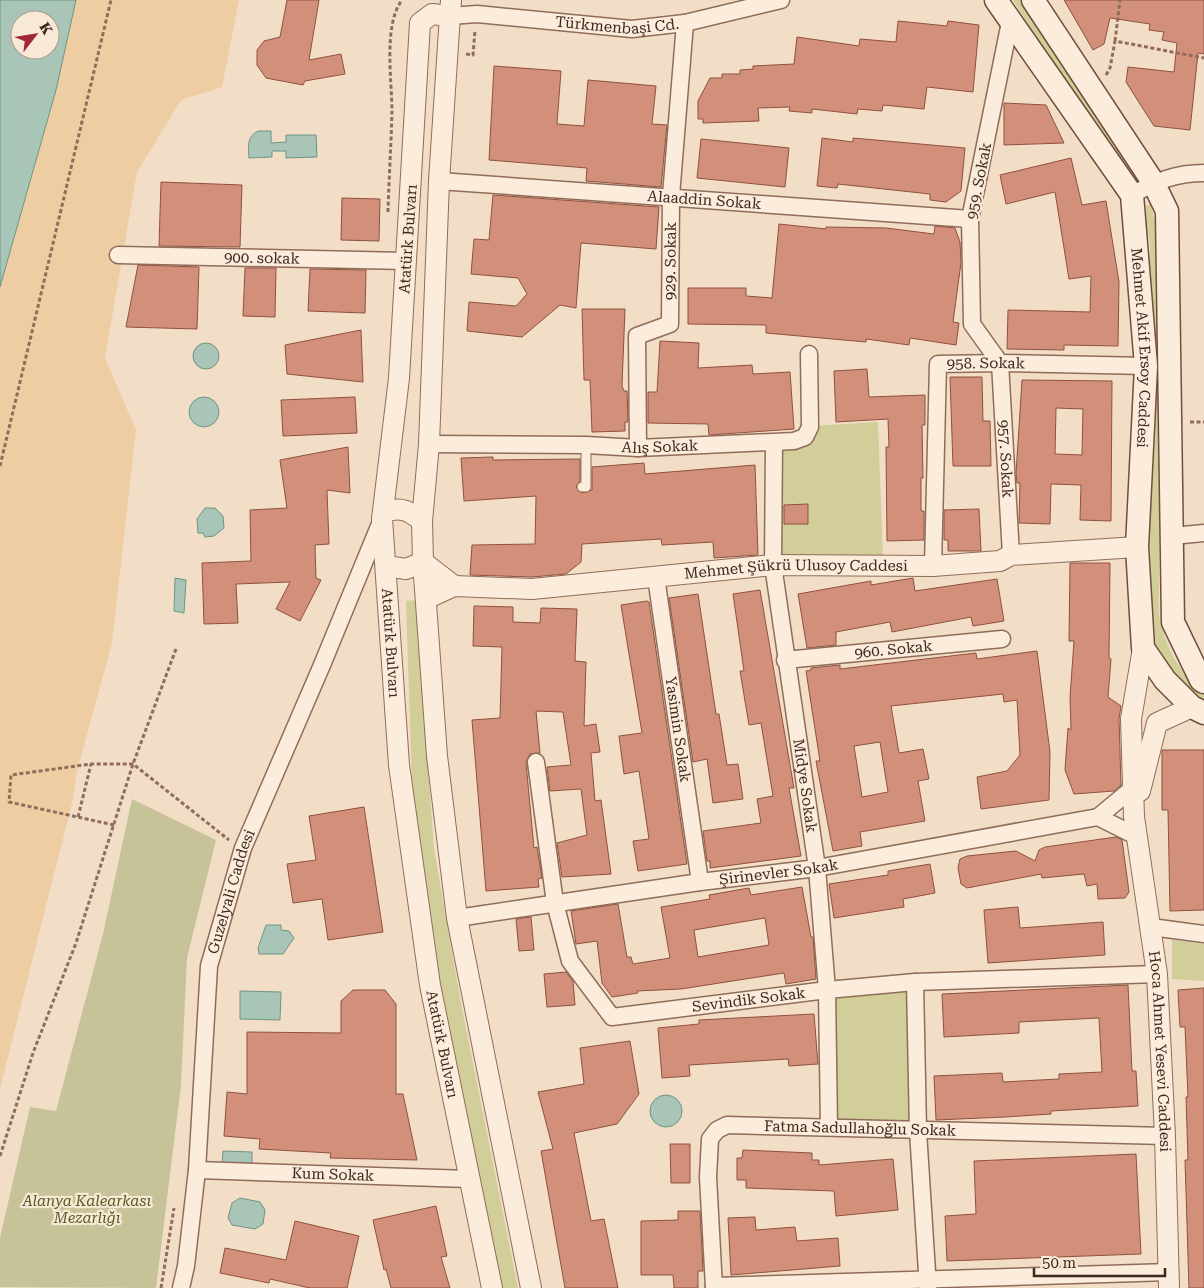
<svg xmlns="http://www.w3.org/2000/svg" width="1204" height="1288" font-family="'Roboto Serif',serif">
<style>
.green{fill:#d1ce99}
.sand{fill:#efcda2}
.cemetery{fill:#c6c398}
.water{fill:#a8c5b8;stroke:#6e9484;fill-rule:evenodd}
.building{fill:#d2907a;stroke:#90513e;fill-rule:evenodd}
.lines{fill:none;stroke-linecap:round;stroke-linejoin:round}
.service-casing{stroke:#8f6d5a;stroke-width:11}
.minor-casing{stroke:#8f6d5a;stroke-width:19}
.tertiary-casing{stroke:#8f6d5a;stroke-width:22}
.secondary-casing{stroke:#714e3d;stroke-width:25}
.path{stroke:#8f6d5a;stroke-width:3;stroke-dasharray:4 2.5;stroke-linecap:butt}
.service{stroke:#fbecdb;stroke-width:9}
.minor{stroke:#fbecdb;stroke-width:16}
.tertiary{stroke:#fbecdb;stroke-width:20}
.secondary{stroke:#fbecdb;stroke-width:22}
.labels{text-anchor:middle;stroke-width:4.5;stroke-linejoin:round;paint-order:stroke}
.street-label{font-size:15px;fill:#3e291f;stroke:#f8e9d7}
.park-label{font-size:15px;font-style:italic;fill:#575c24;stroke:#f8e9d7}
</style>
<rect width="100%" height="100%" fill="#f2ddc6"/>
<path class="green" d="M1013,0h11l108,166 -9,5z
M1150,204l9,30v382c7,29 17,57 45,72v17c-32,-27 -45,-39 -55,-81l1,-382 -9,-33z
M878,422l5,138h-105l-2,-114 37,-20z
M416,600l18,249 26,149 58,290h-16l-69,-332 -21,-171 -6,-184z
M1172,940l32,4v37l-32,-2z
M910,987l3,140 -79,-3 -2,-129z"/>
<path class="sand" d="M76,0h163l-17,87 -41,13 -44,72 -32,186 31,72 -24,213 -35,128 -4,28 -73,289v-801l56,-197z"/>
<path class="cemetery" d="M132,799l84,41 -29,118 -6,127 -25,203 -156,-1v-49l30,-131 26,4 47,-177z"/>
<path class="water" d="M0,0h76l-20,90 -56,197zM20,20h30v30h-30z
M258,131h13v12l15,-1v-7h30l1,22 -31,1v-7h-14v6l-23,1c-1,-12 -2,-21 9,-27z
M193 356a13 13 0 1 1 26 0a13 13 0 1 1-26 0Z
M189 412a15 15 0 1 1 30 0a15 15 0 1 1-30 0Z
M205,508h10l8,8 1,12 -10,8 -9,1 -2,-4h-5l-1,-14z
M175,578l11,2 -2,33 -10,-2z
M266,925h15v5l8,1 5,7 -11,16h-24l-1,-6z
M240,991l41,1 -1,28 -40,-1z
M650 1111a16 16 0 1 1 32 0a16 16 0 1 1-32 0Z
M223,1151l29,1v13l-30,-1z
M240,1198l20,4 5,8 -2,14 -8,5 -23,-4 -4,-7 4,-15z"/>
<path class="building" d="M287,0h32l-10,60 32,-6 4,20 -40,7 -2,4 -37,-7 -9,-13v-15l7,-9 16,-4z
M1064,0h140v54l-6,-1 -8,77 -36,-4 -28,-44 2,-15 46,5 3,-29 -15,-3 2,-8 -15,-2 1,-6 -40,-6 -6,26 -11,6z
M898,21l49,5 1,-5 31,4 -6,67 -46,-5 -3,22 -41,-4 -1,6 -24,-2 -1,5 -45,-5v4l-23,-2 1,-4 -32,1 1,13 -56,2v-4h-5v-18l12,-23h12v-4h18v-4l13,-1v-3l41,-2 3,-27 62,9 1,-7 36,3z
M494,66l67,5 -4,53 27,2 4,-46 68,6 -4,38 15,1 -6,62 -75,-6 1,-13 -98,-8z
M1004,103l42,2 18,38 -60,2z
M822,138l31,4v-4l112,10 -4,43 -15,11 -16,-2v-6l-92,-10 -1,4 -20,-2z
M701,139l88,9 -4,39 -88,-9z
M1071,158l11,47 24,-4 13,81 -1,64 -54,-1v5l-57,-1 1,-39 82,2 1,-36 -22,3 -14,-87 -49,12 -6,-29z
M161,182l81,3 -2,62 -81,-1z
M493,195l166,12 -3,42 -75,-6 -5,65 -16,-3 -38,32 -55,-6 2,-29 47,4 11,-12 -9,-16 -47,-4 3,-35 15,1z
M342,198l38,1 -1,42 -38,-1z
M779,224l47,5v-2l60,1 48,6 1,-8 20,2 5,14 1,21 -8,59 6,1 -3,22 -46,-7 -1,7 -43,-6v3l-100,-9v-8l-78,-1v-36h58v8l26,2z
M138,265l61,2 -2,62 -71,-2z
M245,268h31l-1,49 -32,-1z
M310,269l56,1 -1,43 -57,-2z
M582,309h43l-3,77 2,5h3l1,31h-3v9l-33,1 -2,-52h-6z
M361,330l2,52 -76,-8 -2,-29z
M660,341l39,2 -1,25 54,-3 1,9 37,-2 4,57 -85,6 -1,-11 -60,-1v-31h9z
M867,369l2,28 56,-2v30h-3l1,53h-2v33h3v29l-37,1 -1,-94h3l-1,-28 -52,3 -2,-51z
M950,377h32l1,44h7l1,45h-38z
M1022,380l90,1 -1,140 -31,-1 1,-35 -30,-1 -1,40 -31,-1 1,-40h-3l-1,-9zM1056,408l27,1 -1,46 -27,-1z
M355,397l2,36 -74,3 -2,-36z
M348,447l2,46 -23,-3 2,54 -14,1 1,33 5,2 -21,41 -24,-12 14,-27 -54,2 2,39 -34,1 -2,-61 49,-2 -1,-51 37,-2 -7,-48z
M493,457v3l87,-1v22l-4,6 6,6 10,-3v-23l52,-4 1,11 110,-9 3,90 -44,3 -1,-16 -51,3 -1,-6 -79,5 -1,18 -15,12 -34,3 -62,-2 2,-30 63,-1 1,-48 -72,5 -3,-43z
M808,504v20h-24v-19z
M979,509l2,42h-33v-11h-4v-30z
M1070,563h40l-1,95 2,1 -3,38 13,9 -2,13 2,66 -7,6 -40,3 -9,-24 3,-42 3,2 -1,-33 4,-56h-5z
M913,578l2,13 82,-12 7,42 -31,5 -2,-9 -79,15 -2,-10 -54,10v13l-29,3 -9,-54 73,-13v4z
M760,590l34,198h-5l12,68 -91,12v-7h-3l-4,-30 58,-8 -4,-24 16,-3 -12,-73 -12,2 -9,-54h4l-11,-77z
M698,594l18,120h3l8,51 11,-1 5,35 -30,4 -6,-44 -14,3 -24,-164z
M647,601l2,1 38,262 -49,7 -5,-30 16,-2 -10,-68 -15,3 -5,-38 23,-3 -21,-128z
M474,606l39,1v15l27,1 1,-15 36,1 -2,52 11,1 -2,64 12,-2 4,28 -9,1 4,48 6,-1 10,74 -49,3 -5,-34 30,-8 -6,-46 -31,2 -3,-24 24,-2 -8,-53 -27,-1 4,42 -10,1 -4,9 8,85 3,-1 5,31 -4,1 1,8 -53,4 -14,-171 28,-2 2,-71 -29,-1z
M1037,651l13,101 -1,48 -68,9 -4,-32 30,-6 13,-16 -3,-55 -13,2 -1,-8 -112,12 8,47 24,-4 6,30 -11,2 7,40 -65,11 2,14 -29,5 -17,-90h4l-14,-90 5,-1v-2l29,-3v4l136,-16 1,6zM880,742l8,50 -26,5 -8,-51z
M1162,750h42v160l-34,1 -2,-101h-6z
M364,807l19,125 -55,8 -6,-41 -29,4 -6,-39 29,-4 -7,-44z
M1116,837l6,3 7,52 -4,6 -27,1 -1,-15 -10,2 -3,-12 -42,4 -1,-4 -74,14 -6,-4 -3,-16 2,-9 7,-3 49,-5 19,10 4,-11 6,-3z
M930,864l5,29 -32,6 1,8 -70,11 -5,-34 59,-9v-4z
M802,887l9,50h2l3,42 -30,5 -2,-11 -103,16 -44,2 1,2 -26,4 -10,-14 -5,-42 -21,3 -5,-33 47,-7 9,53h4l2,7 37,-6 -9,-51 49,-8 -1,-4 40,-7 2,7zM765,918l4,27 -71,12 -4,-27z
M1018,907l2,21 83,-6 2,33 -117,8 -4,-53z
M531,917l3,33 -15,1 -3,-32z
M566,972l7,9 2,24 -28,2 -3,-33z
M1128,985l4,86h4l2,35 -87,5v3l-46,3 -69,3 -2,-44 68,-3 1,9 56,-3v-5l43,-2 -3,-54 -80,4v11l-75,4 -2,-43z
M1204,988v300h-15l-4,-128h3l-2,-63h2l-3,-70h-5l-2,-37z
M353,990h32l11,14v90h7l14,66 -87,-2 1,-5 -72,-4 1,-10 -36,-3 3,-44 20,2v-62l94,1v-32z
M814,1014l4,50 -29,2 -1,-7 -99,6 1,11 -28,2 -4,-50 41,-4v-4z
M630,1041l9,53 -22,30 -43,9 17,88 13,-2 14,69h-53l-24,-137 12,-2 -15,-57 46,-8 -4,-36z
M670,1144h20v39h-19z
M743,1150l69,3v7h7v5l74,-6 5,51 -62,6 -2,-25 -88,-3v-8h-9v-22h5z
M1136,1154l5,100 -194,7 -2,-45 31,-2 -2,-53z
M436,1206l11,50 -6,1 9,31h-59l-5,-19 -2,1 -11,-50z
M678,1211h22l3,60h-5v17h-24l-1,-13h-32v-54l37,-1z
M755,1217l1,13 39,-3 2,14 41,-3 2,28 -109,9 -3,-57z
M295,1221l64,15 -12,52h-37l-40,-9 -1,4 -49,-10 5,-25 61,12z"/>
<g class="lines">
<defs>
<path id="service" d="M582,487h4v-42"/>
<g id="minor">
<path id="s1" d="M450,16l27,-2 155,15 53,-6 96,-23"/>
<path id="s2" d="M1010,22l-40,197 2,105 28,39 11,192"/>
<path id="s3" d="M439,181l531,38"/>
<path d="M1132,195c24,-14 44,-22 72,-22"/>
<path id="s4" d="M118,255l288,6"/>
<path id="s5" d="M429,444l157,1 52,3 156,-7 11,-4 5,-10 -1,-73"/>
<path id="s6" d="M774,444l-1,121 44,303 10,122 2,137"/>
<path id="s7" d="M638,448l-1,-112 33,-12 1,-128 14,-173"/>
<path d="M1172,536l32,-3"/>
<path id="s8" d="M933,566l5,-202 62,-1 146,3"/>
<path id="s9" d="M656,577l44,305"/>
<path id="s10" d="M785,660l217,-21"/>
<path id="s11" d="M536,762l19,141 15,58 42,56 215,-27 88,-8 242,-8"/>
<path d="M1098,817l35,-29"/>
<path id="s12" d="M457,918l243,-36 117,-14 281,-51 40,20"/>
<path d="M1151,927l53,7"/>
<path d="M915,982l3,149 10,157"/>
<path id="s13" d="M197,1170l272,9"/>
<path d="M714,1286l456,-14"/>
<path id="s14" d="M181,1288l5,-22 11,-96 12,-204 34,-118 79,-183 60,-146"/>
<path id="s15" d="M714,1288l-6,-111 2,-38 7,-9 10,-5 438,11"/>
</g>
<g id="tertiary">
<path d="M451,0l-12,181 -10,263 -7,77 1,41 14,194 20,162 74,370"/>
<path id="s16" d="M450,16l-18,-2 -12,9 -21,355 -17,141 17,246 31,220 62,303"/>
<path d="M382,519l3,-7c16,-6 24,-1 37,9"/>
<path d="M386,566l20,3 17,-7 31,24"/>
<path id="s17" d="M426,599l28,-13 78,3 241,-24 160,1 67,-5 11,-6 126,-8"/>
<path id="s18" d="M1143,648l-12,71 3,98 23,157 8,162 4,152"/>
<path d="M1140,791l17,-68 35,-16"/>
</g>
<g id="secondary">
<path id="s19" d="M996,0l136,195 14,171 -9,181 6,101 22,32 27,27 12,6"/>
<path d="M1033,0l120,182 14,29 6,411 28,58 3,2"/>
</g>
</defs>
<use href="#service" class="service-casing"/>
<use href="#minor" class="minor-casing"/>
<use href="#tertiary" class="tertiary-casing"/>
<use href="#secondary" class="secondary-casing"/>
<path class="path" d="M1115,41l5,-41
M466,54l7,1 2,-24
M1106,75l4,-7 5,-27 89,17
M388,212c1,-33 3,-67 4,-100 0,-31 -9,-87 10,-112
M1190,422h14
M0,466l111,-466
M78,817l13,-53
M114,825l-105,-23 2,-27 80,-11h42l96,76
M0,1156l33,-103 43,-110 57,-179 43,-115
M161,1288l13,-80"/>
<use href="#service" class="service"/>
<use href="#minor" class="minor"/>
<use href="#tertiary" class="tertiary"/>
<use href="#secondary" class="secondary"/>
</g>
<g class="labels">
<g class="street-label">
<text dy="5" stroke="none"><textPath href="#s1" startOffset="168">Türkmenbaşi Cd.</textPath></text>
<text transform="translate(979 181) rotate(-79)" y="5">959. Sokak</text>
<text dy="5" stroke="none"><textPath href="#s3" startOffset="266">Alaaddin Sokak</textPath></text>
<text transform="translate(408 239) rotate(-86)" y="5">Atatürk Bulvarı</text>
<text dy="5" stroke="none"><textPath href="#s4" startOffset="144">900. sokak</textPath></text>
<text dy="5" stroke="none"><textPath href="#s7" startOffset="210">929. Sokak</textPath></text>
<text dy="5" stroke="none"><textPath href="#s19" startOffset="391">Mehmet Akif Ersoy Caddesi</textPath></text>
<text dy="5" stroke="none"><textPath href="#s8" startOffset="250">958. Sokak</textPath></text>
<text dy="5" stroke="none"><textPath href="#s5" startOffset="231">Alış Sokak</textPath></text>
<text dy="5" stroke="none"><textPath href="#s2" startOffset="450">957. Sokak</textPath></text>
<text dy="5" stroke="none"><textPath href="#s17" startOffset="374">Mehmet Şükrü Ulusoy Caddesi</textPath></text>
<text dy="5" stroke="none"><textPath href="#s16" startOffset="655">Atatürk Bulvarı</textPath></text>
<text dy="5" stroke="none"><textPath href="#s10" startOffset="109">960. Sokak</textPath></text>
<text dy="5" stroke="none"><textPath href="#s9" startOffset="154">Yasimin Sokak</textPath></text>
<text dy="5" stroke="none"><textPath href="#s6" startOffset="344">Midye Sokak</textPath></text>
<text dy="5" stroke="none"><textPath href="#s12" startOffset="325">Şirinevler Sokak</textPath></text>
<text dy="5" stroke="none"><textPath href="#s14" startOffset="401">Guzelyali Caddesi</textPath></text>
<text dy="5" stroke="none"><textPath href="#s11" startOffset="410">Sevindik Sokak</textPath></text>
<text dy="5" stroke="none"><textPath href="#s16" startOffset="1060">Atatürk Bulvarı</textPath></text>
<text dy="5" stroke="none"><textPath href="#s18" startOffset="406">Hoca Ahmet Yesevi Caddesi</textPath></text>
<text dy="5" stroke="none"><textPath href="#s15" startOffset="305">Fatma Sadullahoğlu Sokak</textPath></text>
<text dy="5" stroke="none"><textPath href="#s13" startOffset="136">Kum Sokak</textPath></text>
</g>
<g class="park-label">
<text x="87" y="1206">Alanya Kalearkası<tspan x="87" dy="17">Mezarlığı</tspan></text>
</g>
</g>
<g transform="translate(35 35) rotate(59)"><circle r="24" fill="#f8e9d7" stroke="#ae9c8d"/>
<path d="M0-4L9 19L0 12L-9 19Z" fill="#a3253c"/>
<text y="-8" font-size="14" font-weight="bold" text-anchor="middle" fill="#3e291f">K</text>
</g>
<path d="M1034 1268v8h131v-8" fill="none" stroke="#3e291f" stroke-width="2.5"/>
<text x="1042" y="1268" font-size="15" fill="#3e291f" stroke="#f8e9d7" stroke-width="4" paint-order="stroke">50 m</text>
</svg>
